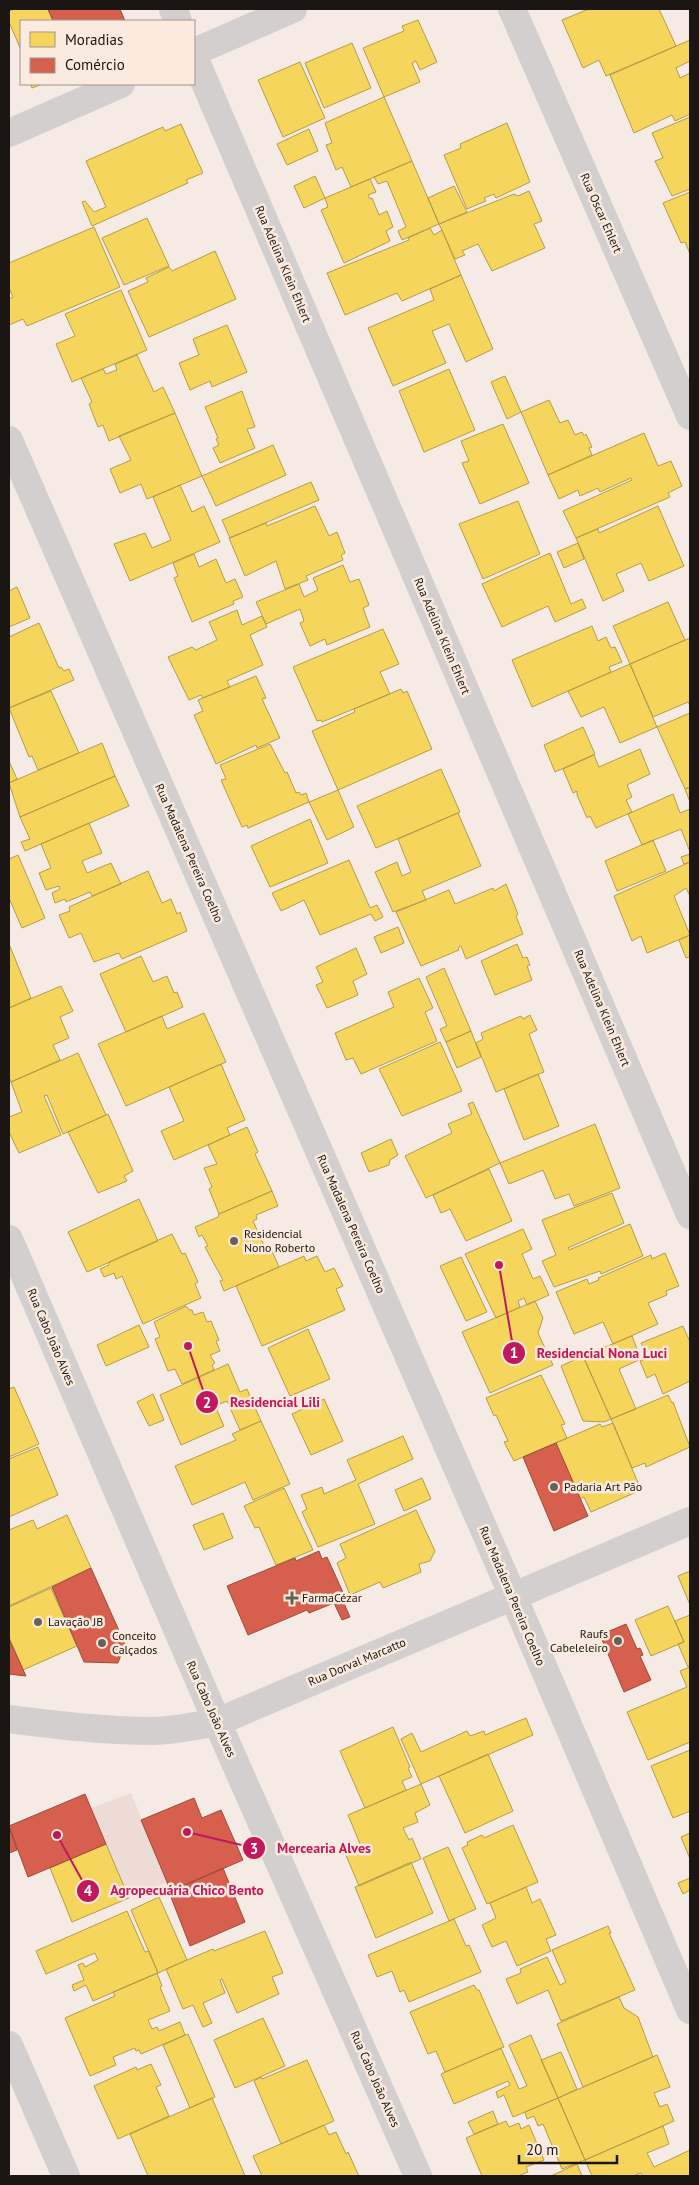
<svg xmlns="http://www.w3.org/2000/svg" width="699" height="2185" font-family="'PT Sans',sans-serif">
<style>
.industrial{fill:#eddbd6}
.homes{fill:#f6d55c;stroke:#b49c46}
.shops{fill:#d6604d;stroke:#9e4a3b}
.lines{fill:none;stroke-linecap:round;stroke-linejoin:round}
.minor{stroke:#d2cfce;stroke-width:28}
.poi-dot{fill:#67615b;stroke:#fbeade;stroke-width:2}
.labels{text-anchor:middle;stroke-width:5;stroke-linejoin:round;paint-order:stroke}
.street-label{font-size:12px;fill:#1b1611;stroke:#fbeade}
.poi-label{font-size:12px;fill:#1b1611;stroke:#fbeade;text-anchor:start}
.leader{fill:none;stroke:#c2185b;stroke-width:2}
.callout-dot{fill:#c2185b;stroke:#fbeade;stroke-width:2}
.mark-label{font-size:15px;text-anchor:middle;font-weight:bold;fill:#fff}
.callout-label{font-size:14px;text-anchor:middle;font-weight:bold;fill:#c2185b;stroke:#fbeade;stroke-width:5;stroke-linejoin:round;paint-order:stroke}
</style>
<rect width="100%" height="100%" fill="#f5ebe4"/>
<path class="industrial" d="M131,1793l36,89 -38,16 -38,-90z"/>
<path class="homes" d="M14,9h34l5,12h-32v29l-12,-28v-11z
M589,9h70l17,37 -70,30 -7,-16 -16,8 -21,-48z
M418,20l19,42 -17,8 -4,-9 -4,2 8,19 -36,15 -21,-49 41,-17 -2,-5z
M690,40v21l-14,7 4,10 10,-5v41l-15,7 -3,-6 -38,18 -24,-58z
M352,43l19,45 -47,20 -19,-45z
M300,62l25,56 -42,19 -25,-57z
M30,84h12l-10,4z
M384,97l28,64 -61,26 -9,-20 -6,3 -10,-25 6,-2 -7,-20z
M690,117v72l-18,7 -17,-35 8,-3 -11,-25z
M507,123l23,59 -34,16 -2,-4 -10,4 2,3 -19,8 -23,-54 17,-7 -1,-4z
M181,124l22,49 -17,7 2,3 -96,43 -10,-24 3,-1 9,11 12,-5 -20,-46 77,-34 2,4z
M309,129l9,22 -31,14 -10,-21z
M412,161l27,63 -37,16 -4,-9 8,-4 -19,-46 -9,3 -4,-7z
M315,176l10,22 -21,10 -10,-22z
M370,179l6,13 -8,3 2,4 2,-1 7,17 8,-4 6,16 -7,4 4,10 -46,22 -23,-53 7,-3 -3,-9z
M454,186l13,26 -28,12 -11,-26z
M529,191l13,30 -8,3 11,24 -53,23 -14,-27 -16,7 3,4 -10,4 -16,-35 75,-30 4,2z
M690,192v62l-5,-12 -4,1 -18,-40z
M147,218l22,48 -45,19 -22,-47z
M94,227l26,60 -93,39 -4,-7 -14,6v-26l4,-2 -4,-9v-25z
M430,228l4,7 8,-5 19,45 -59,26 -5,-8 -52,22 -18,-42 82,-33 -1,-2z
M215,251l21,48 -87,38 -21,-46 20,-9 -2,-4 23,-11 3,4z
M461,275l32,74 -27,13 -17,-38 -17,7 14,32 -53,23 -25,-58 66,-28 -4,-11z
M121,290l26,60 -75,32 -16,-38 19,-8 -10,-22z
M227,325l20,47 -35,15 -2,-6 -20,9 -11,-27 20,-8 -6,-16z
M137,355l17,37 9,-5 12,26 -66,28 -6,-16 -5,2 -9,-23 3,-2 -11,-24 22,-9 3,5 11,-4 -2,-6z
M449,369l26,61 -51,22 -25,-61z
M505,376l16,36 -14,7 -16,-37z
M242,391l13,36 -8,2 8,19 -35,15 -7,-15 6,-3 -3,-6 2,-1 -13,-31z
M549,400l11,23 8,-3 7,15 7,-3 2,4 2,-2 6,13 -3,1 3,7 -44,20 -27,-63z
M175,413l27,63 -55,23 -6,-15 -21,9 -10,-24 21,-9 -12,-24z
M503,424l26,59 -49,21 -18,-41 7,-2 -8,-20z
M644,433l14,33 13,-5 11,25 -14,7 2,4 -94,41 -13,-27 69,-31 -1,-2 -31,14 -2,-4 -18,8 -2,-6 -19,9 -11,-24z
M273,445l13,30 -70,31 -14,-30z
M311,482l8,18 -89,38 -8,-18z
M180,485l12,27 12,-6 16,36 -90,39 -16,-37 31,-11 7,15 19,-8 -18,-43z
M518,501l22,53 -57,25 -24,-55z
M315,506l14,30 8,-4 8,21 -4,2 2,5 -37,16 2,4 -23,9 -9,-28 -31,15 -16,-38 37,-15 1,3z
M658,506l26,60 -35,15 -8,-18 -25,11 8,17 -21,10 -27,-63 22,-9 1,4z
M578,543l6,16 -20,9 -7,-16z
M550,553l21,51 11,-5 4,9 -31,14 -7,-16 -46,21 -20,-43z
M194,554l5,13 17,-8 10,24 9,-4 8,18 -10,4 1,3 -42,18 -18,-44 4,-2 -5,-13z
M343,565l7,17 9,-3 10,26 -6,3 7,19 -43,18 -2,-6 -15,7 -10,-23 4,-2 -4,-12 -34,15 -10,-22 43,-18 5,13 14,-7 -5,-12z
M17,587l13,31 -21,9v-36z
M668,602l17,38 -55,24 -17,-38z
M237,610l5,15 20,-9 5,11 -17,8 13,30 -36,16 3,6 -27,11 -2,-3 -12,5 -21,-43 24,-10 4,3 21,-10 -8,-18z
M39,623l20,45 2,-1 3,4 5,-2 5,11 -65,28v-71z
M592,626l6,15 8,-4 5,11 4,-1 7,15 -13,5 2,5 -79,35 -20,-47z
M383,629l16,35 -19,8 10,22 -68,28 -1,-2 -4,1 -24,-54z
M690,638v68l-2,-4 -35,15 -23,-53z
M630,664l27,63 -37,16 -16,-36 -23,10 -13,-26z
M256,676l10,22 -4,1 18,39 -23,10 -1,-3 -40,19 -22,-49 9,-4 -5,-11z
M401,689l2,4 4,-2 25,58 -94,41 -26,-59 43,-19 -1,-3z
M51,691l28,62 -41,17 -6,-14 -3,1 -20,-49z
M690,713v74l-5,2 -28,-62z
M583,727l12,27 -40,18 -11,-27z
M102,743l13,33 -95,41 -11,-34z
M270,744l15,29 2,-1 9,21 3,-1 2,3 5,-2 3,9 -61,26 -1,-3 -5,2 -21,-47 5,-1 -6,-14z
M640,749l10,25 -23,11 5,12 -6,3 6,12 -36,16 -6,-12 -3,2 -10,-23v-4l-4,2 -10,-24 31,-14 5,12z
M9,761l8,18 -8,4z
M441,769l19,43 -84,36 -19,-42z
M115,776l14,30 -104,45 -4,-9 9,-3 -10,-22z
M690,787v15l-5,-13z
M338,790l16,37 -27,13 -18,-38z
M673,794l7,19 10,-4v43l-9,-23 -39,16 -14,-31z
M458,813l23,53 -59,25 4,9 -33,12 -18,-40 22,-10 5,14 9,-4 -13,-33z
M310,819l18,44 -58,24 -19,-41z
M89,823l13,30 -20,8 5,12 24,-10 10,21 -29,12 -2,-4 -24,10 -1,-3 -10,4 -3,-10 8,-4 -1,-3 -13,4 -7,-17 12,-5 -10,-24z
M653,840l13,31 -49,20 -12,-30z
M690,854v8l-6,2 -3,-7z
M18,855l27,63 -23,10 -13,-30v-39z
M349,860l21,48 7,-3 6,12 -8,4 -4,-7 -51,21 -16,-35 -23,11 -9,-18z
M690,862v34l-4,-8 -12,8 16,39 -43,18 -6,-17 -9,5 -18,-45z
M148,871l14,32 9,-4 6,15 3,-2 7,19 -65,28 -3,-6 -25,9 -13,-29 -12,5 -10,-23 11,-4 -1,-4z
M506,884l12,30 -2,2 7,18 -57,25 -5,-13 -3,2 1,2 -38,16 -25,-54 53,-22 6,14 38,-16 1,3z
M398,927l6,16 -23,10 -7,-16z
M690,935v25l-1,-3 -3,1 -7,-18z
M9,944l22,54 -22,10z
M517,944l6,14 4,-1 3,8 -3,1 5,14 -37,15 -14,-34z
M356,948l11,26 -14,7 5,14 -31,13 -11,-23 7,-3 -7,-15z
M141,956l12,26 14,-6 7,17 3,-1 6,15 -57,25 -26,-58z
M444,968l27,63 -25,11 -6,-13 7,-3 -21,-49z
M419,978l14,30 -8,4 12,29 -76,33 -8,-16 -7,2 -11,-27 59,-26 -6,-15z
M61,986l12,25 -13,6 9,21 -16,7 7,15 -49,22 -2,-5v-69z
M204,1013l22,49 -100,44 -28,-62 64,-28 5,13z
M530,1015l7,15 -8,4 15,38 -48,20 -20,-49 7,-4 -2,-6 40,-17 2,3z
M471,1031l10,26 -24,11 -11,-26z
M440,1042l22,49 -60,25 -23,-47z
M78,1053l28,62 -43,19 -16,-39 -3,1 17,39 -42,18 -10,-21v-15l13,-5 -11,-30z
M221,1064l24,56 -18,8 3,7 -56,25 -13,-29 23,-10 -15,-34z
M538,1074l21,52 -35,14 -20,-51z
M473,1102l27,61 -74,35 -21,-42 47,-23 -4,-9 24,-10 -4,-10z
M108,1114l25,57 -9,5 3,5 -29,12 -30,-61z
M595,1124l25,64 -46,18 -5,-12 -14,5 -12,-29 -34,14 -9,-21z
M247,1127l11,25 -3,2 17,37 -53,23 -10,-25 3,-2 -8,-19 13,-4 -9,-19z
M391,1139l7,16 -8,5 -1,5 -20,7 -8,-19z
M489,1169l23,52 -46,20 -16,-32 -9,4 -8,-18z
M272,1191l6,15 -22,9 1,4 -4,2 14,31 5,-1 7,16 -55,24 -4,-10 3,-1 -18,-33 3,-1 -6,-11 -3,2 -4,-10 23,-10 1,-3z
M612,1193l12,30 -56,25 1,2 61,-26 13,32 -42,18 -1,-3 -46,16 -12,-26 14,-6 -14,-35z
M139,1199l19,42 -71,31 -19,-40z
M523,1229l9,20 -10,5 11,25 7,-3 9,19 -22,10 -3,-7 -6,3 2,6 -24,11 -31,-64z
M172,1234l10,20 3,-1 13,29 -3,2 6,14 -58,26 -21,-48 -6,3 -2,-6 -10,4 -4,-8 9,-4v-3z
M665,1253l14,33 -13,5 1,4 -19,8 10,21 -45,20 -10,-22 -29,12 -18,-42 31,-13 2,5 10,-4 -1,-2 53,-23 1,4z
M304,1256l2,5 11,-5 8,16 9,-4 9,18 -7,3 9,21 -83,36 -26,-60z
M461,1257l26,55 -21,9 -26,-55z
M535,1301l8,17 -5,15 15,32 -63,28 -28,-61z
M186,1306l3,4h3l2,5 9,-3 4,10 4,-1 8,19 -3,1 4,10 -10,4 5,8 -3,2 2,5 -32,14 -7,-15 -7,2 -13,-32 5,-2 -6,-15z
M139,1325l10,22 -43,19 -9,-21z
M683,1326l7,16v39l-27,13 -8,-20 -8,4 -7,-17 8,-3 -7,-15z
M308,1329l22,50 -40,17 -22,-48z
M632,1336l9,23 -22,10 17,40 -25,10 -28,-63z
M583,1356l28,63 -7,3 -21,-1 -22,-55z
M228,1364l12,28 7,-3 14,32 -21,9 -13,-29 -12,5 9,20 -43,19 -21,-50z
M541,1375l24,49 -4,1 6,13 -53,23 -10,-19 4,-1 -12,-26 -2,1 -8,-18z
M14,1387l25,57 -30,13v-68z
M153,1394l11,26 -15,6 -12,-24z
M668,1395l4,8 1,-1 17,45 -44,20 -1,-4 -13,5 -21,-49z
M324,1399l19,42 -32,14 -19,-41z
M261,1421l29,63 -37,16 -8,-18 -53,23 -17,-39 61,-26 -4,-6z
M613,1423l28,67 -50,22 -7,-15 -4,2 -24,-56 44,-19 2,3z
M403,1436l10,23 -55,25 17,40 -57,23 -16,-35 5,-3 -6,-14 21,-8 2,7 32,-14 -9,-20z
M38,1447l20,48 -49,22v-58z
M422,1478l9,21 -27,12 -9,-21z
M284,1488l29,62 -37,15 -17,-38 -4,1 -11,-22z
M416,1510l19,41 -5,10 -11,3 2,8 -38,16 -3,-6 -30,13 -13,-32 9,-5 -6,-14z
M223,1513l10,25 -29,12 -11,-25z
M67,1515l24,53 -82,38v-76l24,-10 4,9z
M690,1571v34l-12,-29z
M51,1588l26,58 -54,24 -14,-33v-30z
M668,1606l16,36 -33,14 -16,-36z
M690,1615v50l-2,2 -10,-23 6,-2 -9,-21z
M690,1667v75l-42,18 -21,-48 60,-25 -7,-16z
M526,1718l7,17 -112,49 -20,-45 11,-6 9,19 46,-21 3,5 14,-5 1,4z
M393,1727l17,40 -2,1 4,9 -10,4 4,9 -41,18 -25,-57z
M690,1750v61l-17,7 -22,-52z
M488,1754l25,57 -48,22 -26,-57z
M421,1784l9,21 -15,8 3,9 -15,6 6,12 3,-2 9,21 -62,27 -14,-33 16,-7 -13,-31z
M513,1825l25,57 -51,22 -25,-56 6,-3 -1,-3 15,-7 2,3z
M690,1833v26l-9,-22z
M106,1844l23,54 -57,24 -22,-54z
M448,1847l28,62 -27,12 -26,-63z
M411,1862l22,51 -57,25 -21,-51z
M690,1878v12l-7,4 -5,-11z
M526,1887l6,16 8,-4 16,36 -10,4 5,12 -34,15 -11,-25 -14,6 -10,-22 14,-7 -6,-15z
M159,1897l28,63 -29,13 -27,-63z
M127,1911l18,41 4,-1 9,22 -65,28 -7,-16 -12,6 -2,-6 12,-5 -6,-15 5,-2 2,4 13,-7 -3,-7 -49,21 -10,-23z
M454,1919l12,27 3,-1 12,27 -72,30 -5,-12 -4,2 -8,-21 -15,6 -9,-22z
M608,1926l3,7h-2l26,57 -74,31 -13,-31 -31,14 -11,-25 15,-6 -1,-4 27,-12 13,28 6,-3 -14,-32z
M265,1931l18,42 -11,4 7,17 -42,19 -15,-34 -2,1 5,13 -22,10 9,20 -9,4 -10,-22 -10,4 -17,-40 47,-20 1,2z
M157,1973l5,13 -2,1 10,24 -22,9 4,9 5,-2 2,4 21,-9 5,13 -44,19 -2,-4 -3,1 -1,-3 -22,9 3,8 -26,11 -25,-58 50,-22 -2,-4z
M474,1985l3,5h2l25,57 -59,25 -9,-21 -8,3 -18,-42z
M619,1997l5,11 14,9 15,40 -70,30 -26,-63z
M263,2018l22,48 -50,22 -21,-48z
M188,2034l27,63 -25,11 -27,-63z
M531,2035l27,63 -45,19 -9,-22 -6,3 -2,-6 14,-7 -2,-4 -54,23 -13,-30 60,-26 18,41 8,-3 -18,-41z
M561,2052l16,37 -19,9 -17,-38z
M657,2055l13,32 -16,6 6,14 7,-3 7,17 -89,39 -27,-62z
M307,2060l27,61 -53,23 -27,-63 7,-4 1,2z
M151,2064l10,21 -5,2 13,29 -51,23 -24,-53 42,-19 1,3z
M212,2098l33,78h-97l-18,-42z
M558,2098l27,62 -23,9 -19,-45 -5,2 -4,-10 -7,3 -2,-7z
M493,2111l5,13 -24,10 -6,-12z
M506,2121l3,6 10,-4 2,6 8,-4 15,35 -18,7 2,5 -10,4h-36l-16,-38z
M324,2125l5,10 7,-3 10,22 2,-2 11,24h-97l-9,-20z
M663,2126l6,18 -22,9 7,14 36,-17v26h-47l-2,-3 -8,3h-41l-7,-16z
M577,2164l5,12h-31z"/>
<path class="shops" d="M48,9h72l5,12h-72z
M556,1443l32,73 -34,15 -31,-74z
M319,1551l3,8 5,-2 19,42 -3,2 7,16 -8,3 -8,-17 -25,10 -2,-3 -59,25 -21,-49 68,-28 1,3z
M91,1568l34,76 -7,19 -34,-1 -32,-75z
M626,1624l11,25 3,-1 3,7 -3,1 11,24 -27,12 -24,-57z
M9,1639l17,37 -17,-2z
M85,1794l21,50 -78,33 -19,-51z
M194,1798l8,20 19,-8 22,50 -74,32 -2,-10 -26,-62z
M9,1826l8,24 -8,3z
M223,1868l22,54 -55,24 -21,-54z"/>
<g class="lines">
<path class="minor" d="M173,9l5,12
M512,9l178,407
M194,52l99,-43
M194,57l496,1158
M9,133l112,-49
M9,440l504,1156 177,414
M9,1239l208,483 201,454
M9,1719c47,6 95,12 143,12 22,0 43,-5 65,-9l473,-201
M9,2045l57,131"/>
</g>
<g class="poi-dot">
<circle cx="234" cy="1241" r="5"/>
<circle cx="554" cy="1487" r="5"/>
<path d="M289.5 1590.5h5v5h5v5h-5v5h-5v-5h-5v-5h5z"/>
<circle cx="38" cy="1622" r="5"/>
<circle cx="618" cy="1641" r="5"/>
<circle cx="102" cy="1643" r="5"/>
</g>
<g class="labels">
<g class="street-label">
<text transform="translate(601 213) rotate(66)" y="4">Rua Oscar Ehlert</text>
<text transform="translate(283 264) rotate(67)" y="4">Rua Adelina Klein Ehlert</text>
<text transform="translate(442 636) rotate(67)" y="4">Rua Adelina Klein Ehlert</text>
<text transform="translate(189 853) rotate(66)" y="4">Rua Madalena Pereira Coelho</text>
<text transform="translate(602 1008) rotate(67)" y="4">Rua Adelina Klein Ehlert</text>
<text transform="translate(351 1224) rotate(66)" y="4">Rua Madalena Pereira Coelho</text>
<text transform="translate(51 1337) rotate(67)" y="4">Rua Cabo João Alves</text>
<text transform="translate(512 1596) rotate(67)" y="4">Rua Madalena Pereira Coelho</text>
<text transform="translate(357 1662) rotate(-23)" y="4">Rua Dorval Marcatto</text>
<text transform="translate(211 1709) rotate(66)" y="4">Rua Cabo João Alves</text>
<text transform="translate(375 2079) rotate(66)" y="4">Rua Cabo João Alves</text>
</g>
<g class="poi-label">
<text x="244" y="1238">Residencial<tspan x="244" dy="14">Nono Roberto</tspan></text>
<text x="564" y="1491">Padaria Art Pão</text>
<text x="302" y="1602">FarmaCézar</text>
<text x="48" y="1626">Lavação JB</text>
<text x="608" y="1638" text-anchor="end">Raufs<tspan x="608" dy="14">Cabeleleiro</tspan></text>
<text x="112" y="1640">Conceito<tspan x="112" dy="14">Calçados</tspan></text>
</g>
</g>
<path class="leader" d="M499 1265L514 1353M188 1346L207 1402M187 1832L254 1848M57 1835L88 1891"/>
<g class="callout-dot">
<circle cx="499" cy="1265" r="5"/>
<circle cx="188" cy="1346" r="5"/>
<circle cx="187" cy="1832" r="5"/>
<circle cx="57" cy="1835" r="5"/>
<circle cx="514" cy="1353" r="12"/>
<circle cx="207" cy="1402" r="12"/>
<circle cx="254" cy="1848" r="12"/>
<circle cx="88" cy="1891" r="12"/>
</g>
<g class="mark-label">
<text x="514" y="1358">1</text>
<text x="207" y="1408">2</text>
<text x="254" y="1854">3</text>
<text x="88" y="1896">4</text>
</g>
<g class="callout-label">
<text x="602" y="1358">Residencial Nona Luci</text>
<text x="275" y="1407">Residencial Lili</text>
<text x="324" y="1853">Mercearia Alves</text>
<text x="187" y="1895">Agropecuária Chico Bento</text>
</g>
<rect width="699" height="2185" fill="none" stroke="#1b1611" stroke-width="20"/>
<rect x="20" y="20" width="175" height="65" fill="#fbeade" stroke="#a1958c"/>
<rect x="30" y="32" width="25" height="15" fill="#f6d55c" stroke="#a1958c"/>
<text x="65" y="45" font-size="15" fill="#1b1611">Moradias</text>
<rect x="30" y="58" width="25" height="15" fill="#d6604d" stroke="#a1958c"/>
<text x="65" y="70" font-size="15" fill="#1b1611">Comércio</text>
<path d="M519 2155v8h98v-8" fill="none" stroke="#1b1611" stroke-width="2.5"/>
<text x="526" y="2155" font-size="15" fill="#1b1611" stroke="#fbeade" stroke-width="4" paint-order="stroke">20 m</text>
</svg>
